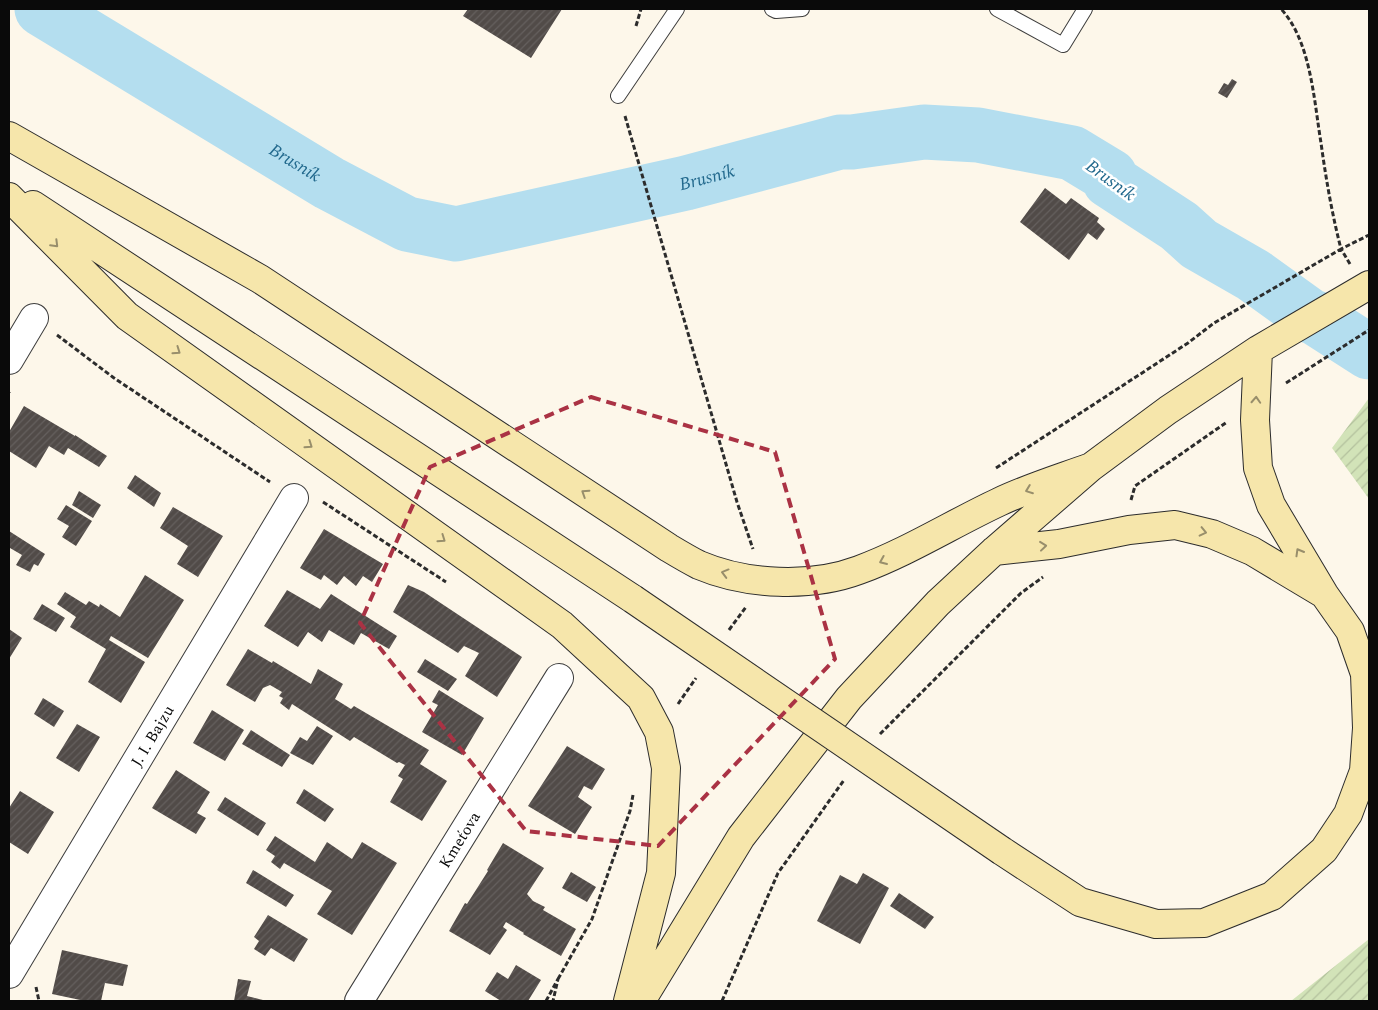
<svg xmlns="http://www.w3.org/2000/svg" width="1378" height="1010" font-family="Spectral,serif">
<style>
.garden{fill:url(#garden-furrows)}
.lines{fill:none;stroke-linecap:round;stroke-linejoin:round}
.river{stroke:#b4deef;stroke-width:55}
.building{fill:url(#building-hatch)}
.lane-casing{stroke:#3d3d3d;stroke-width:16}
.street-casing{stroke:#3d3d3d;stroke-width:30}
.secondary-casing{stroke:#2c2c2c;stroke-width:30}
.path{stroke:#2c2c2c;stroke-width:3;stroke-dasharray:5 2.5;stroke-linecap:butt}
.lane{stroke:#fff;stroke-width:14}
.street{stroke:#fff;stroke-width:28}
.secondary{stroke:#f6e6ab;stroke-width:28}
.secondary-bridge-casing{stroke:#2c2c2c;stroke-width:30;stroke-linecap:butt}
.secondary-bridge{stroke:#f6e6ab;stroke-width:28}
.oneway{stroke:#988e6b}
.marked{fill:none;stroke:#aa3244;stroke-width:4;stroke-dasharray:10 6;stroke-linejoin:round}
.labels{text-anchor:middle;stroke-width:5;stroke-linejoin:round;paint-order:stroke}
.street-label{font-size:16px;fill:#0a0a0a;stroke:#fff}
.water-label{font-size:18px;font-style:italic;fill:#22698d;stroke:#fff}
</style>
<defs>
<pattern id="garden-furrows" width="10" height="10" patternUnits="userSpaceOnUse" patternTransform="scale(1.25)"><rect width="10" height="10" fill="#d2e3b8"/><path d="M-1 1l2-2M0 10L10 0M9 11l2-2" fill="none" stroke="#b3c19d"/></pattern>
<pattern id="building-hatch" width="6" height="6" patternUnits="userSpaceOnUse" patternTransform="scale(1.25)"><rect width="6" height="6" fill="#514b48"/><path d="M-1 1l2-2M0 6l6-6M5 7l2-2" fill="none" stroke="#65605e"/></pattern>
</defs>
<rect width="100%" height="100%" fill="#fdf7ea"/>
<path class="garden" d="M1369,398v101l-37,-51z
M1369,939v62h-78z"/>
<g class="lines">
<path class="river" id="s1" d="M42,9l287,174 78,41 49,10 230,-51 154,-41h12l72,-10 54,3 94,18 38,23v5l69,45 20,18 54,31 57,41 6,2 53,34"/>
</g>
<path class="building" d="M468,9h94l-31,49 -68,-42z
M1232,79l5,3 -10,16 -9,-5 6,-10 4,2z
M1045,188l21,16 5,-6 28,20 -2,4 8,7 -8,11 -9,-7 -19,27 -49,-38z
M24,406l51,30v-1l32,21 -8,11 -31,-19 -4,7 -15,-9 -13,22 -27,-17v-19z
M135,475l26,18 -7,14 -27,-19z
M79,491l22,14 -8,13 -21,-13z
M66,505l26,16 -16,25 -14,-9 7,-11 -12,-7z
M173,507l50,29 -25,41 -21,-13 11,-18 -28,-18z
M324,529l59,35 -11,18 -9,-6 -7,10 -12,-10 -7,9 -13,-10 -3,5 -21,-12z
M9,531l36,23 -7,12 -4,-2 -4,8 -14,-7 6,-10 -12,-7 -1,3z
M145,575l39,25 -36,58 -37,-22 -2,4 36,22 -24,41 -33,-21 18,-33 -36,-22 6,-10 -19,-13 8,-12 21,13 3,-4 10,6 1,-3 20,13z
M408,585l16,7 98,65 -25,40 -32,-21 14,-23 -15,-7 -6,7 -65,-41z
M287,590l33,19 11,-15 66,42 -8,13 -28,-16 -7,12 -25,-15 -7,12 -14,-10 -10,15 -34,-21z
M42,604l23,14 -9,14 -23,-13z
M9,629l13,9 -13,21z
M248,649l24,14 1,-2 38,23 7,-15 25,15 -8,15 16,10 3,-3 75,44 -9,14 27,17 -25,40 -32,-19 13,-23 -5,-3 7,-11 -6,-3 -2,1 -43,-26 -4,4 -58,-37 -3,6 -9,-7 3,-5 -4,-2 3,-4 -12,-7 -7,3 -8,14 -29,-17z
M425,659l32,20 -9,12 -31,-19z
M439,690l45,28 -22,37 -40,-23 16,-27 -6,-3z
M43,698l21,13 -10,16 -20,-13z
M212,710l32,20 -19,31 -32,-18z
M77,724l23,13 -21,35 -23,-14z
M317,726l16,10 -20,29 -23,-12 10,-16 7,4z
M251,730l39,25 -8,12 -40,-23z
M567,746l38,23 -13,21 -8,-4 -6,11 14,10 -17,27 -47,-28z
M176,770l34,22 -13,21 9,5 -10,16 -44,-26z
M304,789l30,20 -9,13 -29,-19z
M20,791l34,21 -26,42 -19,-12v-34z
M225,797l41,26 -8,13 -41,-26z
M275,836l40,26 12,-20 25,17 10,-17 35,21 -45,72 -35,-21 15,-23 -48,-28 -4,6 -9,-7 4,-6 -9,-6z
M503,843l41,25 -17,26 6,7 12,6 -2,3 33,19 -15,27 -38,-22 1,-1 -18,-11 -3,5 4,3 -17,25 -41,-24 16,-28 2,1 21,-33 -1,-1z
M253,870l41,25 -8,12 -40,-24z
M571,872l25,15 -9,15 -25,-14z
M863,873l26,15 -29,56 -43,-23 23,-46 17,9z
M899,893l35,24 -9,12 -35,-23z
M268,915l40,24 -14,23 -23,-14 -6,8 -11,-7 5,-8 -5,-4z
M62,950l66,15 -5,21 -18,-3 -4,18h-16l-33,-7z
M516,965l25,15 -13,21h-27l-16,-10 12,-19 11,7z
M238,979l13,2 -4,15 20,5h-33z"/>
<g class="lines">
<defs>
<path id="lane" d="M772,9l4,2 26,-2
M997,9l66,36 22,-36
M618,96l59,-87"/>
<g id="street">
<path d="M9,360l25,-42"/>
<path id="s2" d="M9,974l285,-476"/>
<path id="s3" d="M359,1001l200,-323"/>
</g>
<path id="secondary" d="M9,136l251,143 409,269c10,6 20,12 30,17 47,20 112,23 160,5 49,-18 93,-46 140,-68 29,-14 62,-24 92,-35
M9,197l118,119 435,309 79,73 18,34 7,36 -5,105 -33,128
M33,205l600,394
M994,551l65,-7 70,-14 46,-5 37,9 40,17 70,42
M1002,851l78,51 76,22 48,-1 68,-27 52,-46 24,-36 16,-43 3,-43 -2,-54 -15,-43 -26,-37 -53,-89 -13,-37 -3,-48 3,-70
M641,1001l100,-164 108,-139 89,-95 56,-52 97,-84 77,-57 90,-60 111,-65"/>
</defs>
<use href="#lane" class="lane-casing"/>
<use href="#street" class="street-casing"/>
<use href="#secondary" class="secondary-casing"/>
<path class="path" d="M636,26l5,-17
M625,116l112,386 16,47
M1350,264l-9,-15 28,-14
M57,335l57,43 156,104
M1286,383l83,-53
M9,392v1
M996,468l192,-125 26,-20 127,-74c-9,-35 -15,-70 -20,-106 -7,-42 -10,-102 -40,-134
M1131,500l4,-14 92,-64
M323,502l123,80
M729,630l17,-23
M678,704l18,-26
M880,734l141,-141 22,-16
M558,979l34,-60 38,-108 3,-16
M36,987l3,14
M546,1001l12,-22 -5,22
M722,1001l56,-128 66,-93"/>
<use href="#lane" class="lane"/>
<use href="#street" class="street"/>
<use href="#secondary" class="secondary"/>
<defs>
<path id="secondary-bridge" d="M633,599l369,252"/>
</defs>
<use href="#secondary-bridge" class="secondary-bridge-casing"/>
<use href="#secondary-bridge" class="secondary-bridge"/>
</g>
<defs><path id="oneway-chevron" d="M-2-3.5L2.5 0L-2 3.5" fill="none" stroke-width="1.6" stroke-linecap="round" stroke-linejoin="round" transform="scale(1.25)"/></defs>
<g class="oneway">
<use href="#oneway-chevron" transform="translate(55 244) rotate(45)"/>
<use href="#oneway-chevron" transform="translate(177 351) rotate(35)"/>
<use href="#oneway-chevron" transform="translate(1256 400) rotate(-87)"/>
<use href="#oneway-chevron" transform="translate(309 445) rotate(35)"/>
<use href="#oneway-chevron" transform="translate(1029 490) rotate(159)"/>
<use href="#oneway-chevron" transform="translate(585 493) rotate(-147)"/>
<use href="#oneway-chevron" transform="translate(1203 532) rotate(13)"/>
<use href="#oneway-chevron" transform="translate(442 539) rotate(35)"/>
<use href="#oneway-chevron" transform="translate(1043 546) rotate(-6)"/>
<use href="#oneway-chevron" transform="translate(1299 552) rotate(-120)"/>
<use href="#oneway-chevron" transform="translate(883 561) rotate(157)"/>
<use href="#oneway-chevron" transform="translate(725 573) rotate(-165)"/>
</g>
<path class="marked" d="M591,397l184,55 60,207 -177,187 -132,-15 -166,-208 70,-156z"/>
<g class="labels">
<g class="street-label">
<text dy="6" stroke="none"><textPath href="#s2" startOffset="278">J. I. Bajzu</textPath></text>
<text dy="6" stroke="none"><textPath href="#s3" startOffset="190">Kmeťova</textPath></text>
</g>
<g class="water-label">
<text dy="6" stroke="none"><textPath href="#s1" startOffset="296">Brusník</textPath></text>
<text dy="6" stroke="none"><textPath href="#s1" startOffset="731">Brusník</textPath></text>
<text transform="translate(1111 180) rotate(36)" y="6">Brusník</text>
</g>
</g>
<rect width="1378" height="1010" fill="none" stroke="#0a0a0a" stroke-width="20"/>
</svg>
